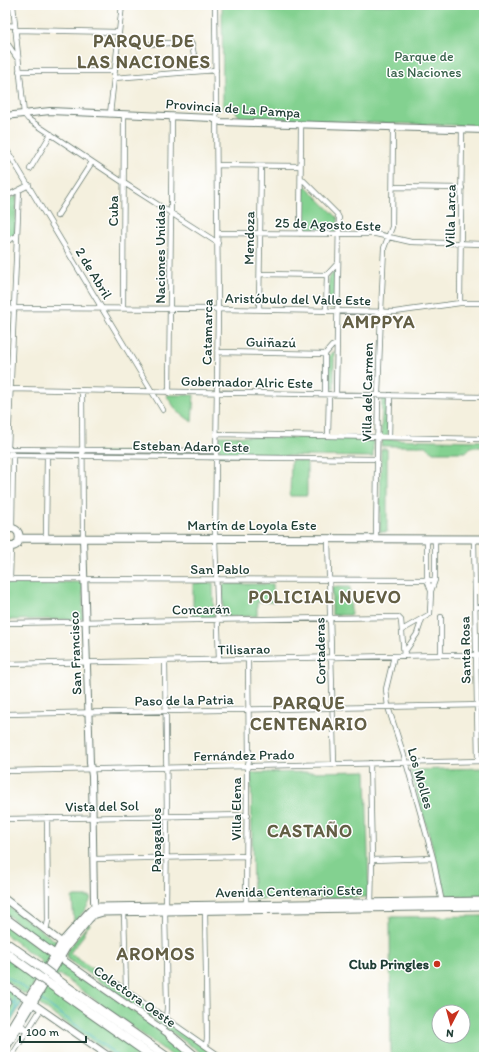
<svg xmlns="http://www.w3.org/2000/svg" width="489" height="1062" font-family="Itim,sans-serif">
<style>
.green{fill:#83d190;stroke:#518762;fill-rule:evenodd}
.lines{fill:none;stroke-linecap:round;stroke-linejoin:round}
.stream{stroke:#42b2ba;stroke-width:1.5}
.minor-casing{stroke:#6a7c70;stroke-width:6}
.tertiary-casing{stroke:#6a7c70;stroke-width:8}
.secondary-casing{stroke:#6a7c70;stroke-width:9}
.primary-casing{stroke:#6a7c70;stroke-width:9}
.trunk-casing{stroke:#6a7c70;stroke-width:10}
.minor{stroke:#fff;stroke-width:4.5}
.tertiary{stroke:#fff;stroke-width:6}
.secondary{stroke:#fff;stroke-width:7}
.primary{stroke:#fff;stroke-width:7}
.trunk{stroke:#fff;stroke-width:8}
.trunk-bridge-casing{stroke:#6a7c70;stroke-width:10;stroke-linecap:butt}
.trunk-bridge{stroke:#fff;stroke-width:8}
.poi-dot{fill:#c8321e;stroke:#fff;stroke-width:1.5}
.labels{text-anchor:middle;stroke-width:3;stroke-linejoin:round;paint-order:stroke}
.park-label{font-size:14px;fill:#38624b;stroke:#fff}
.street-label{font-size:14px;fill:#1f3d34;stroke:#fff}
.poi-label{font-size:14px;font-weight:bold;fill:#1f3d34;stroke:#fff;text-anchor:end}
.district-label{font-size:18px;font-weight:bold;letter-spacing:1px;fill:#635f45;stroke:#fff}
</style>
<rect width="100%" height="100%" fill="#fff"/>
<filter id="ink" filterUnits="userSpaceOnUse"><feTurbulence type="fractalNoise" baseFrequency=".025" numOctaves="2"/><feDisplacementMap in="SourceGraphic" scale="8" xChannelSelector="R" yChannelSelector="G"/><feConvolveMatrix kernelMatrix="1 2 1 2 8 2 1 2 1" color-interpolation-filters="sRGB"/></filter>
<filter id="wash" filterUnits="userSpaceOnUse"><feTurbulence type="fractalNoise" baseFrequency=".012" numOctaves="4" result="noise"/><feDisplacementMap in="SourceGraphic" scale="16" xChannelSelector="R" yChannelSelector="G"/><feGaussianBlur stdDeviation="0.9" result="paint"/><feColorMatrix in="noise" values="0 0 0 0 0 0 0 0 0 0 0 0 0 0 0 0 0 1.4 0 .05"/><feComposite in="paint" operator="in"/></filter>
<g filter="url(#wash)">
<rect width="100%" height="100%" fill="#f4f0de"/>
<path class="green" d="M222,5h262v121l-243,-7 -7,-10 -11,-1z
M304,184l34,34 -1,14 -35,-1z
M17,195l-2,40 -10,5v-38z
M337,268l-2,40h-7l1,-30z
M5,316l6,2 -3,46h-3z
M334,351v38l-6,-1v-31z
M166,395h28l-2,27 -15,-11z
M382,398l6,1v37h-7z
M219,436l154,3v18l-154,-2z
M382,439l102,2v6h-13l-5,5h-33l-7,-6h-45z
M381,449h6v83h-7z
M86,452h127v3l-127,-1z
M291,460l16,1v35h-17z
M83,582v37l-78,1v-37z
M193,583h20l1,35h-21z
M223,584h50v18h-16v14l-34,1z
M332,587h18l1,28h-19z
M484,768v128l-37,1 -37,-127z
M366,771l3,126 -116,2 -2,-126z
M72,897h19c-2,10 -9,17 -17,25z
M5,904l52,38 -4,6h-5l-43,-35z
M484,916v141h-93l-1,-140zM439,1012h24v24h-24z
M5,923l45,32v3l-22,36h-4l-19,-14v-24l28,19 9,-13 -37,-28z
M89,923l1,2 -6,6v4l-14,18 147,104h-10l-138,-97 -2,-3v-6z
M61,963h3l89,62 38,32h-17l-115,-83 -8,13 99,70h-35l-75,-52 -1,-5 20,-36z
M5,987l16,11 1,6 -17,28v-22l6,-10 -6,-6z"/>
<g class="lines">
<path class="stream" d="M5,975l22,15
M15,996l1,15
M40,999l80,58
M8,1000l7,4
M24,1025l9,-14
M5,1028l16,-26
M15,1038l6,-8"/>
</g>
</g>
<g filter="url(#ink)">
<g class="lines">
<defs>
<path id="minor" d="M13,5l11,109 4,5 96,64 94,60
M215,5l3,304 -3,229 4,122
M5,25l10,1
M15,30l104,2
M5,40l12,18
M151,44l39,-2 2,3 5,26
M19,71h96
M114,78l102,-8
M110,114l12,-109
M5,147l158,263
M217,165l83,1
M30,169l21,-35
M301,178l36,36 2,4 -3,176
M393,187l69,1
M5,197l24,-12
M57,216l35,-54
M218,233l158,1 35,8 73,2
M300,234l1,-109
M5,242l12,-6
M260,274l67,1
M460,303l2,-174
M123,308l1,-194
M259,309l2,-143
M5,311l9,-3 204,1 177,3 65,-9h24
M326,311l1,-36 11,-12
M218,352l107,2
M5,366h6
M10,389l474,8
M82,391l1,147
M169,393l3,-277
M325,394v-40l7,-8 5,-2
M216,434l268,5
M328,436l1,-42
M389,437l1,-42
M5,449l211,2
M5,455l372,4
M12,528l1,-73 -5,-6 11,-259
M46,538l1,-82
M328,538l6,226
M376,538l2,-143 3,-83 3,-64 8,-21 1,-100
M474,539l4,222
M5,579l430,1
M10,579l1,-33
M431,591l4,-11v-41
M476,607h8
M441,617v38
M5,623l393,-6 3,3 3,36
M402,630l28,-16 1,-23 -4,-11v-41
M404,653l13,-19 5,-15
M394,656l-8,33 2,18 18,55 27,96 9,45
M165,661l2,155 -1,90 -1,5 2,97 -1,10
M5,664l436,-9h43
M5,714l479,-9
M370,763l2,97 -1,45
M5,771l479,-10
M5,819l243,-4
M93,859l154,-3
M372,860l61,-2
M246,906l1,-137 2,-9 -1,-101
M124,910l2,80
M205,911l2,127 -1,8
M46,930l2,-9 -1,-103
M98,971l123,86
M5,997l2,2 1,3 -3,5
M11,1057l30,-48"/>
<path id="tertiary" d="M5,116l45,-5 162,7 9,4 263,8
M83,538l7,225 2,13 2,125 1,7 3,3
M5,899l60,46
M56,955l117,82
M5,984l105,73"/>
<path id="secondary" d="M5,522l6,6
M5,531c19,-12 19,25 0,13
M20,538l464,1
M55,955l7,-13 26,-29 4,-4 8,-2 384,-6
M60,958l7,-12 22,-27 4,-4 10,-3 381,-6"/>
<path id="primary" d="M19,1026l8,4
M5,1037l50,-82
M5,1049l55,-91"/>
<path id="trunk" d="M5,918l50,37
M5,942l33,23
M5,952l29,21
M59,981l108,76
M55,988l98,69
M170,1035l26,22
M109,1056l2,1"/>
</defs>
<use href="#minor" class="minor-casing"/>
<use href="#tertiary" class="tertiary-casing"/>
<use href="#secondary" class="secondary-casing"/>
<use href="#primary" class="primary-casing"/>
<use href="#trunk" class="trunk-casing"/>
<use href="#minor" class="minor"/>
<use href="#tertiary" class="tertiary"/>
<use href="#secondary" class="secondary"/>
<use href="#primary" class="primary"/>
<use href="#trunk" class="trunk"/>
<defs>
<path id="trunk-bridge" d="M38,965l21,16
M34,973l21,15"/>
</defs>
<use href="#trunk-bridge" class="trunk-bridge-casing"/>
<use href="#trunk-bridge" class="trunk-bridge"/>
</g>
</g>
<circle class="poi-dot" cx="437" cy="964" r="4"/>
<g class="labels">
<g class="park-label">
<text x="424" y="61">Parque de<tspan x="424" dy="16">las Naciones</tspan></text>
</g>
<g class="street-label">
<text transform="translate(233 108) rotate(4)" y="5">Provincia de La Pampa</text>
<text transform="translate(113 211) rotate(-90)" y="5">Cuba</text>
<text transform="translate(450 216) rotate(-89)" y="5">Villa Larca</text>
<text transform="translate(328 224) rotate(2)" y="5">25 de Agosto Este</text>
<text transform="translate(249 238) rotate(-89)" y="5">Mendoza</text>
<text transform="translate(160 254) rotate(-90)" y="5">Naciones Unidas</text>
<text transform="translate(94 273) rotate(59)" y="5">2 de Abril</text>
<text transform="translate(298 299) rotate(1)" y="5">Aristóbulo del Valle Este</text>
<text transform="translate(207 332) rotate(-89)" y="5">Catamarca</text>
<text transform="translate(271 342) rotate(1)" y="5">Guiñazú</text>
<text transform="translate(247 382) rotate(1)" y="5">Gobernador Alric Este</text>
<text transform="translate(367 392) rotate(-89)" y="5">Villa del Carmen</text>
<text transform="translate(191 446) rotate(1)" y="5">Esteban Adaro Este</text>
<text x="252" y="530">Martín de Loyola Este</text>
<text x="220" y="574">San Pablo</text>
<text transform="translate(201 609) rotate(-1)" y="5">Concarán</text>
<text transform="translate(244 649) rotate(-1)" y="5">Tilisarao</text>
<text transform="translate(465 650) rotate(-91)" y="5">Santa Rosa</text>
<text transform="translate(320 651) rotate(-91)" y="5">Cortaderas</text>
<text transform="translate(75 653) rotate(-92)" y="5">San Francisco</text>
<text transform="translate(184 700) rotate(-1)" y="5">Paso de la Patria</text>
<text transform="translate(244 755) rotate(-1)" y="5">Fernández Prado</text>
<text transform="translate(421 778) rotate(74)" y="5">Los Molles</text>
<text transform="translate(102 806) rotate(-1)" y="5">Vista del Sol</text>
<text transform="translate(236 809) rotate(-90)" y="5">Villa Elena</text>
<text transform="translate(156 840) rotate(-90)" y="5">Papagallos</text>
<text transform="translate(289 891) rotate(-1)" y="5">Avenida Centenario Este</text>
<text transform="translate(135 996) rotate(35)" y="5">Colectora Oeste</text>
</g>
<g class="poi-label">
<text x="429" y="969">Club Pringles</text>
</g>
<g class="district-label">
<text x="144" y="47">PARQUE DE<tspan x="144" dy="21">LAS NACIONES</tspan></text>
<text x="379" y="328">AMPPYA</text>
<text x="325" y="603">POLICIAL NUEVO</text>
<text x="309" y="709">PARQUE<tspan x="309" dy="21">CENTENARIO</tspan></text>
<text x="310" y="837">CASTAÑO</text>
<text x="156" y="960">AROMOS</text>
</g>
</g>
<rect width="489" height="1062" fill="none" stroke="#fff" stroke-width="20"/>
<g transform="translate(451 1024) rotate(186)"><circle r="19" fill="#ffffff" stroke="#a5b1ae"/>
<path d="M0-3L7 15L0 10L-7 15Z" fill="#c8321e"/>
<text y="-6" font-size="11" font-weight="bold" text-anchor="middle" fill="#1f3d34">N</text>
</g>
<path d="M20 1036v6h66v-6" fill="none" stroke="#1f3d34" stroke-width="2"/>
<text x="26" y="1036" font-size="12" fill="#1f3d34" stroke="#ffffff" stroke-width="3" paint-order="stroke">100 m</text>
</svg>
